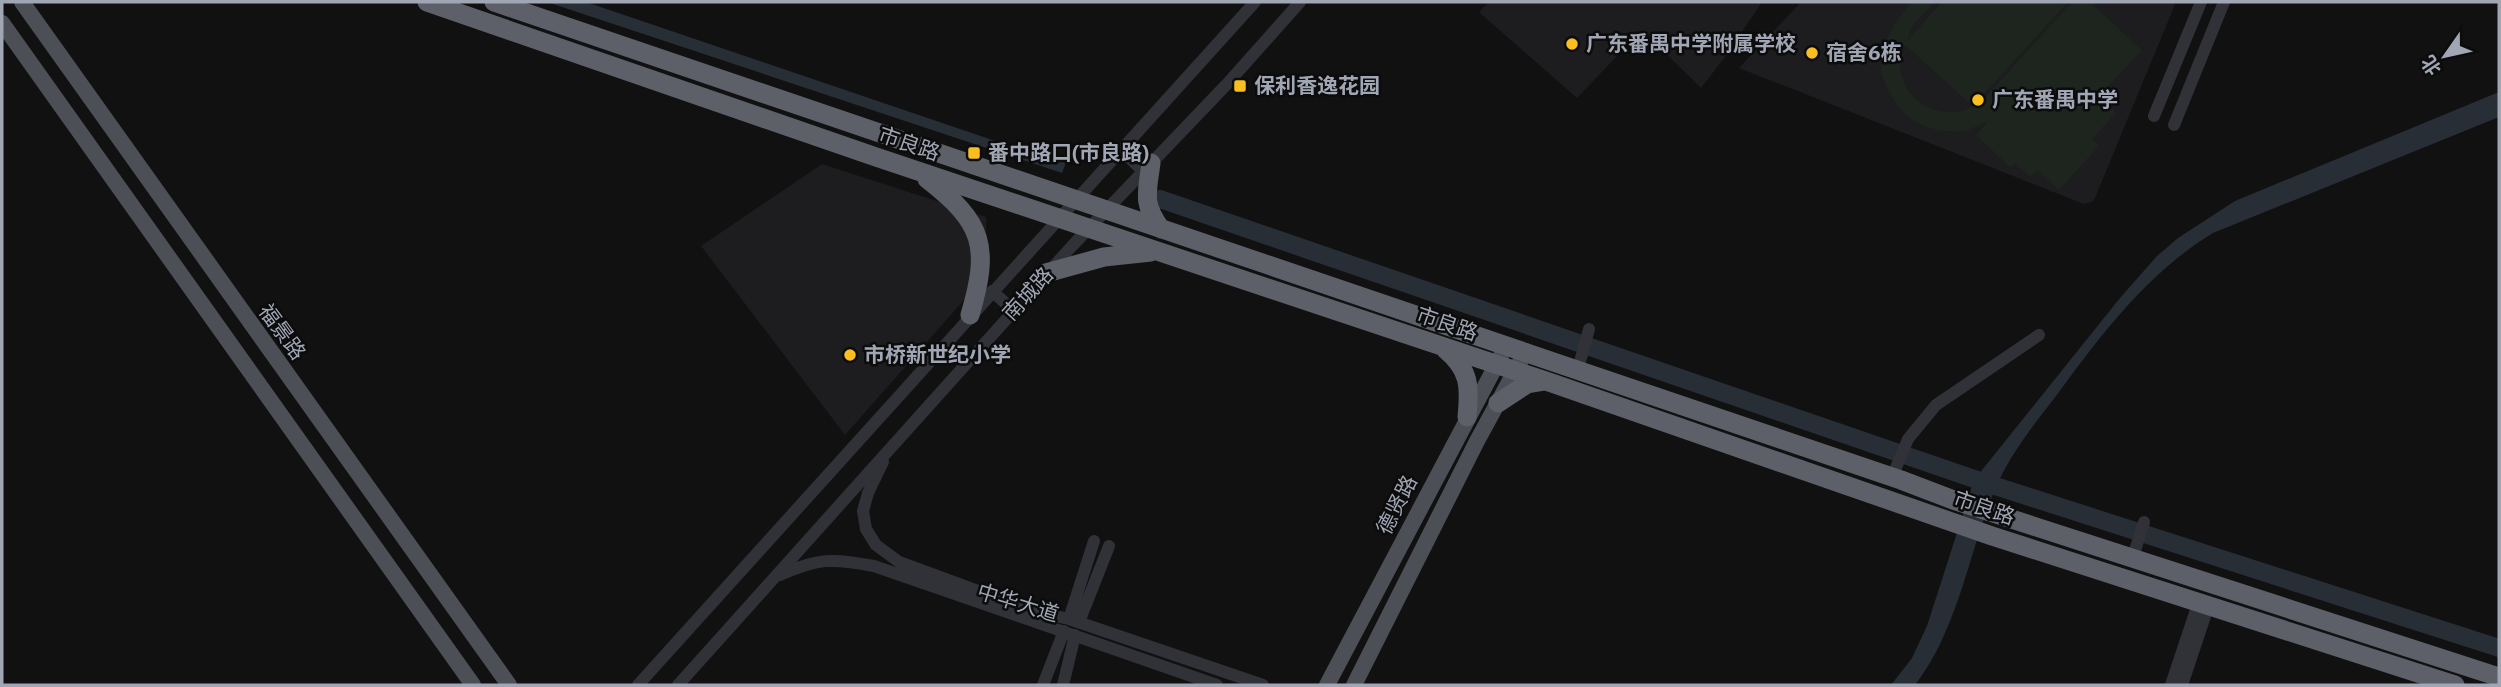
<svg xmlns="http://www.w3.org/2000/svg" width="2501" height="687" font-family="'IBM Plex Sans','Noto Sans SC',sans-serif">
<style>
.built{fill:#1d1d1f}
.green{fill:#1d251e}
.water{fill:#272e36}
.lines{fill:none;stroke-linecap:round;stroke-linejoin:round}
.river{stroke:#272e36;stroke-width:18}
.minor{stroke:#313237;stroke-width:12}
.major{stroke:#4d4f57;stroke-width:16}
.highway{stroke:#5d6069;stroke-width:19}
.poi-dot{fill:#fabe21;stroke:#0c0c0d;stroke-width:2.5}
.labels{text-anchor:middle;stroke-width:5;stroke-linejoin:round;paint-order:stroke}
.poi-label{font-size:21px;font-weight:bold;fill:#a1a6b4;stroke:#0c0c0d;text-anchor:start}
.street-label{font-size:21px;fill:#a1a6b4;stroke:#0c0c0d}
</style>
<rect width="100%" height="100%" fill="#111112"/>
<path class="built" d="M1489,2h273l-37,55 -24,31 -59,-58 -65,68 -98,-86z
M1801,2h375l-81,196 -3,4 -8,2 -345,-136z
M822,164l164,53v58l-141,160 -144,-189z"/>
<path class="green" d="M1912,2h23l-22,23 -7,17 36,-40h126l-95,104 -69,-62c-19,49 35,87 77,58l91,-100h23l-1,4 48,44 -43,46 17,17 -24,26 7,7 -40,44 -21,-20 -8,7 -15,-14 -4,5 -35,-33 12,-14c-8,3 -17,9 -25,10 -35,4 -65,-14 -77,-46 -2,-5 -5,-10 -5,-16 0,-26 13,-48 31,-67z"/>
<path class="water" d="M547,2h39l427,145 54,13 -5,13z
M2499,92v25l-286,116c-66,40 -112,102 -157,163 -24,31 -49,62 -63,98 -25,63 -36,137 -78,191h-24l21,-27 15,-32 47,-146 146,-182 37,-42 21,-18 57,-37z"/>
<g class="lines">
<path class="river" d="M1160,199l826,284 513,165"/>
<path class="minor" d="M2154,116l47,-114
M2174,125l50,-123
M1121,150l22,21
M992,291l21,19
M1578,369l11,-40
M883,462l-15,31 -5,18 3,18 10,16 23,17 134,49 36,8 194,66
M1892,477l16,-38 28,-34 103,-70
M2133,557l11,-35
M780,575c39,-17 52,-17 94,-9l343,119
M1069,619l25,-78
M1079,622l30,-76
M638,685l617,-683
M678,685l394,-439 155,-162 73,-82
M1043,685l21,-54
M1063,685l12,-50
M2171,685l28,-84
M2182,685l27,-81"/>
<path class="major" d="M22,2l487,683
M2,23l471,662
M1327,685l174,-329
M1354,685l123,-244 49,-90"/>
<path class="highway" d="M427,2l449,155 670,224 446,155 463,149
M494,2c468,161 939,317 1407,478l55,21 543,176
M1151,163c-4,31 -9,40 10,66
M927,179c57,44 63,68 43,136
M1046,273l58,-16 47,-5
M1445,349c25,21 25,37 22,68
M1498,403l29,-19 18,-3"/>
</g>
<g class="poi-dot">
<circle cx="1572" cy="44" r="7"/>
<circle cx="1812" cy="53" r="7"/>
<rect x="1233" y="79" width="14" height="14" rx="3.5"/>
<circle cx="1978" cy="100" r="7"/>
<rect x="967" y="146" width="14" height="14" rx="3.5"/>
<circle cx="850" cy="355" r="7"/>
</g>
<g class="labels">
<g class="poi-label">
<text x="1586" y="51">广东番禺中学附属学校</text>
<text x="1826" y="60">宿舍6栋</text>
<text x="1254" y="93">保利香逸花园</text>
<text x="1992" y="107">广东番禺中学</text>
<text x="988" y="160">番中路口(市良路)</text>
<text x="864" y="362">市桥新世纪小学</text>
</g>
<g class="street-label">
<text transform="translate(909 144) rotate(19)" y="7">市良路</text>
<text transform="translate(1028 294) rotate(-48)" y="7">南城路</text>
<text transform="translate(1447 324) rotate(19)" y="7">市良路</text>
<text transform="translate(282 332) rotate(54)" y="7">福景路</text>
<text transform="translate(1397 505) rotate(-63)" y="7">德贤路</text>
<text transform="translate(1984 508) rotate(19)" y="7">市良路</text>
<text transform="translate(1018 603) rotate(17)" y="7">中华大道</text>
</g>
</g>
<rect width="2501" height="687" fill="none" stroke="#a1a6b4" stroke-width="7"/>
<g transform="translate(2445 56) rotate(236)" stroke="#0c0c0d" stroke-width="5" paint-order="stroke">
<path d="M0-5L12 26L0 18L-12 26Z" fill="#a1a6b4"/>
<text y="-10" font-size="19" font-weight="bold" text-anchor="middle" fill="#a1a6b4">北</text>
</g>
</svg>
